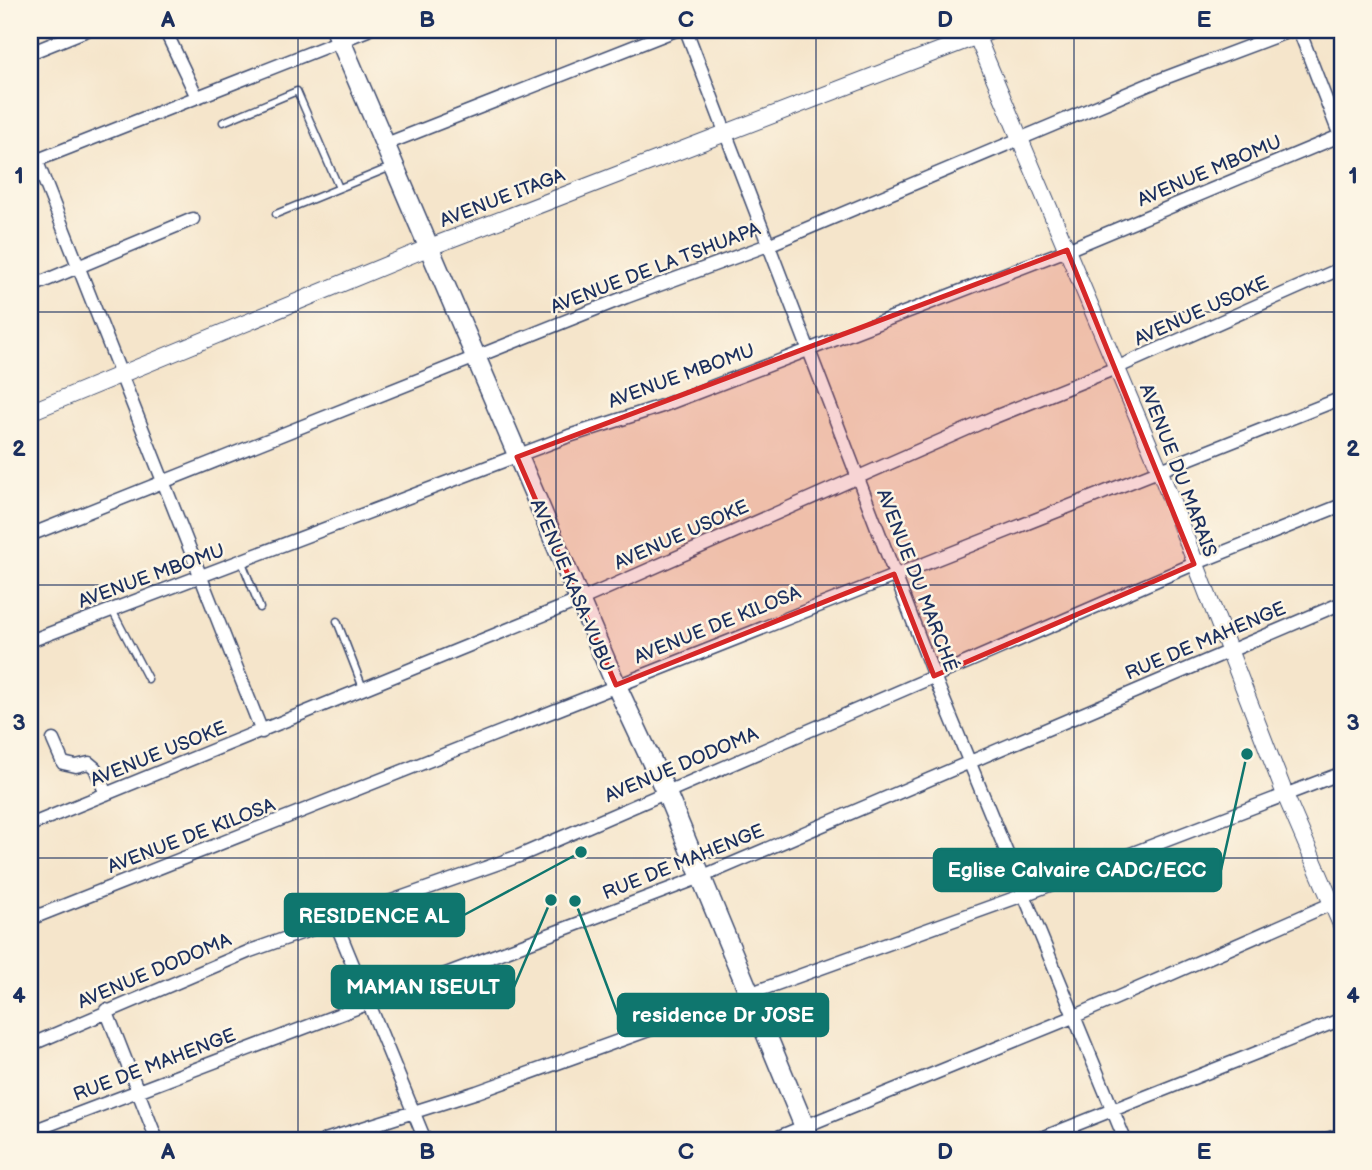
<svg xmlns="http://www.w3.org/2000/svg" width="1372" height="1170" font-family="'Balsamiq Sans',sans-serif">
<style>
.lines{fill:none;stroke-linecap:round;stroke-linejoin:round}
.service-casing{stroke:#3c4a6e;stroke-width:9}
.minor-casing{stroke:#3c4a6e;stroke-width:15}
.tertiary-casing{stroke:#3c4a6e;stroke-width:18}
.primary-casing{stroke:#3c4a6e;stroke-width:22}
.service{stroke:#fff;stroke-width:6}
.minor{stroke:#fff;stroke-width:12}
.tertiary{stroke:#fff;stroke-width:16}
.primary{stroke:#fff;stroke-width:19}
.marked{fill:#d62828;fill-opacity:0.2;stroke:#d62828;stroke-width:5;stroke-linejoin:round}
.grid{fill:none;stroke:#1b2f5e;stroke-width:2;stroke-opacity:0.55}
.labels{text-anchor:middle;stroke-width:5;stroke-linejoin:round;paint-order:stroke}
.street-label{font-size:19px;fill:#1b2f5e;stroke:#fcf5e5}
.leader{fill:none;stroke:#0f766e;stroke-width:2.5}
.callout-dot{fill:#0f766e;stroke:#fcf5e5;stroke-width:2.5}
.callout{fill:#0f766e;stroke:#0f766e;stroke-width:2.5}
.callout-label{font-size:21px;text-anchor:middle;font-weight:bold;fill:#fff}
.neatline{fill:none;stroke:#1b2f5e;stroke-width:2.5}
.grid-label{font-size:23px;text-anchor:middle;font-weight:bold;fill:#1b2f5e}
</style>
<rect width="100%" height="100%" fill="#fcf5e5"/>
<filter id="ink" filterUnits="userSpaceOnUse"><feTurbulence type="fractalNoise" baseFrequency=".0143" numOctaves="2"/><feDisplacementMap in="SourceGraphic" scale="14" xChannelSelector="R" yChannelSelector="G"/><feConvolveMatrix kernelMatrix="1 2 1 2 8 2 1 2 1" color-interpolation-filters="sRGB"/></filter>
<filter id="wash" filterUnits="userSpaceOnUse"><feTurbulence type="fractalNoise" baseFrequency=".00686" numOctaves="4" result="noise"/><feDisplacementMap in="SourceGraphic" scale="28" xChannelSelector="R" yChannelSelector="G"/><feGaussianBlur stdDeviation="1.57" result="paint"/><feColorMatrix in="noise" values="0 0 0 0 0 0 0 0 0 0 0 0 0 0 0 0 0 1.4 0 .05"/><feComposite in="paint" operator="in"/></filter>
<g filter="url(#wash)">
<rect width="100%" height="100%" fill="#f5e5cb"/>
</g>
<g filter="url(#ink)">
<g class="lines">
<defs>
<path id="service" d="M223,122l74,-31 42,97
M276,214l115,-47
M242,562l18,46
M112,610l36,69
M337,621l26,67"/>
<path id="minor" d="M165,30l31,65
M686,30l248,646 191,464
M1299,30l43,111
M30,53l57,-23
M30,144l232,588
M386,144l290,-114
M30,163l338,-133
M30,287l163,-68
M30,535l596,-238 142,-52 394,-166 130,-49
M30,641l539,-205 93,-30 146,-56 259,-100 275,-115
M53,740l10,23 13,3 13,-3 6,5 11,26
M30,825l550,-225 412,-182 124,-50 226,-100
M30,919l1312,-521
M335,921l90,219
M106,1010l51,130
M30,1045l220,-94 269,-95 675,-292 148,-59
M30,1132l671,-255 641,-274
M325,1140l152,-48 549,-198 316,-121
M771,1140l302,-123 269,-118
M1037,1140l305,-121
M1324,1140l18,-6"/>
<path id="tertiary" d="M977,37l179,424 130,336 56,130
M30,412l400,-165 563,-217"/>
<path id="primary" d="M336,30l280,655 50,107 144,348"/>
</defs>
<use href="#service" class="service-casing"/>
<use href="#minor" class="minor-casing"/>
<use href="#tertiary" class="tertiary-casing"/>
<use href="#primary" class="primary-casing"/>
<use href="#service" class="service"/>
<use href="#minor" class="minor"/>
<use href="#tertiary" class="tertiary"/>
<use href="#primary" class="primary"/>
</g>
</g>
<path class="marked" d="M1067,250l127,314 -260,112 -40,-102 -278,111 -99,-228z"/>
<path class="grid" d="M298,30v1110M556,30v1110M816,30v1110M1074,30v1110M30,312h1312M30,585h1312M30,858h1312"/>
<g class="labels">
<g class="street-label">
<text transform="translate(1209 170) rotate(-23)" y="7">AVENUE MBOMU</text>
<text transform="translate(502 197) rotate(-21)" y="7">AVENUE ITAGA</text>
<text transform="translate(655 267) rotate(-21)" y="7">AVENUE DE LA TSHUAPA</text>
<text transform="translate(1201 310) rotate(-24)" y="7">AVENUE USOKE</text>
<text transform="translate(681 375) rotate(-20)" y="7">AVENUE MBOMU</text>
<text transform="translate(1179 470) rotate(69)" y="7">AVENUE DU MARAIS</text>
<text transform="translate(681 534) rotate(-24)" y="7">AVENUE USOKE</text>
<text transform="translate(151 575) rotate(-20)" y="7">AVENUE MBOMU</text>
<text transform="translate(918 580) rotate(69)" y="7">AVENUE DU MARCHÉ</text>
<text transform="translate(573 585) rotate(67)" y="7">AVENUE KASA-VUBU</text>
<text transform="translate(717 624) rotate(-22)" y="7">AVENUE DE KILOSA</text>
<text transform="translate(1205 640) rotate(-23)" y="7">RUE DE MAHENGE</text>
<text transform="translate(158 753) rotate(-22)" y="7">AVENUE USOKE</text>
<text transform="translate(681 764) rotate(-23)" y="7">AVENUE DODOMA</text>
<text transform="translate(191 835) rotate(-21)" y="7">AVENUE DE KILOSA</text>
<text transform="translate(683 861) rotate(-22)" y="7">RUE DE MAHENGE</text>
<text transform="translate(154 970) rotate(-23)" y="7">AVENUE DODOMA</text>
<text transform="translate(154 1064) rotate(-21)" y="7">RUE DE MAHENGE</text>
</g>
</g>
<path class="leader" d="M1247 754L1221 870M581 852L464 915M551 900L514 987M575 901L618 1015"/>
<g class="callout-dot">
<circle cx="1247" cy="754" r="7"/>
<circle cx="581" cy="852" r="7"/>
<circle cx="551" cy="900" r="7"/>
<circle cx="575" cy="901" r="7"/>
</g>
<g class="callout">
<rect x="934" y="849" width="287" height="42" rx="7"/>
<rect x="285" y="894" width="179" height="42" rx="7"/>
<rect x="332" y="966" width="182" height="42" rx="7"/>
<rect x="618" y="994" width="210" height="42" rx="7"/>
</g>
<g class="callout-label">
<text x="1077" y="877">Eglise Calvaire CADC/ECC</text>
<text x="374" y="923">RESIDENCE AL</text>
<text x="423" y="994">MAMAN ISEULT</text>
<text x="723" y="1022">residence Dr JOSE</text>
</g>
<rect width="1372" height="1170" fill="none" stroke="#fcf5e5" stroke-width="77"/>
<rect x="38" y="38" width="1296" height="1094" class="neatline"/>
<g class="grid-label">
<text x="168" y="27">A</text>
<text x="427" y="27">B</text>
<text x="686" y="27">C</text>
<text x="945" y="27">D</text>
<text x="1204" y="27">E</text>
<text x="19" y="183">1</text>
<text x="1353" y="183">1</text>
<text x="19" y="456">2</text>
<text x="1353" y="456">2</text>
<text x="19" y="730">3</text>
<text x="1353" y="730">3</text>
<text x="19" y="1003">4</text>
<text x="1353" y="1003">4</text>
<text x="168" y="1159">A</text>
<text x="427" y="1159">B</text>
<text x="686" y="1159">C</text>
<text x="945" y="1159">D</text>
<text x="1204" y="1159">E</text>
</g>
</svg>
